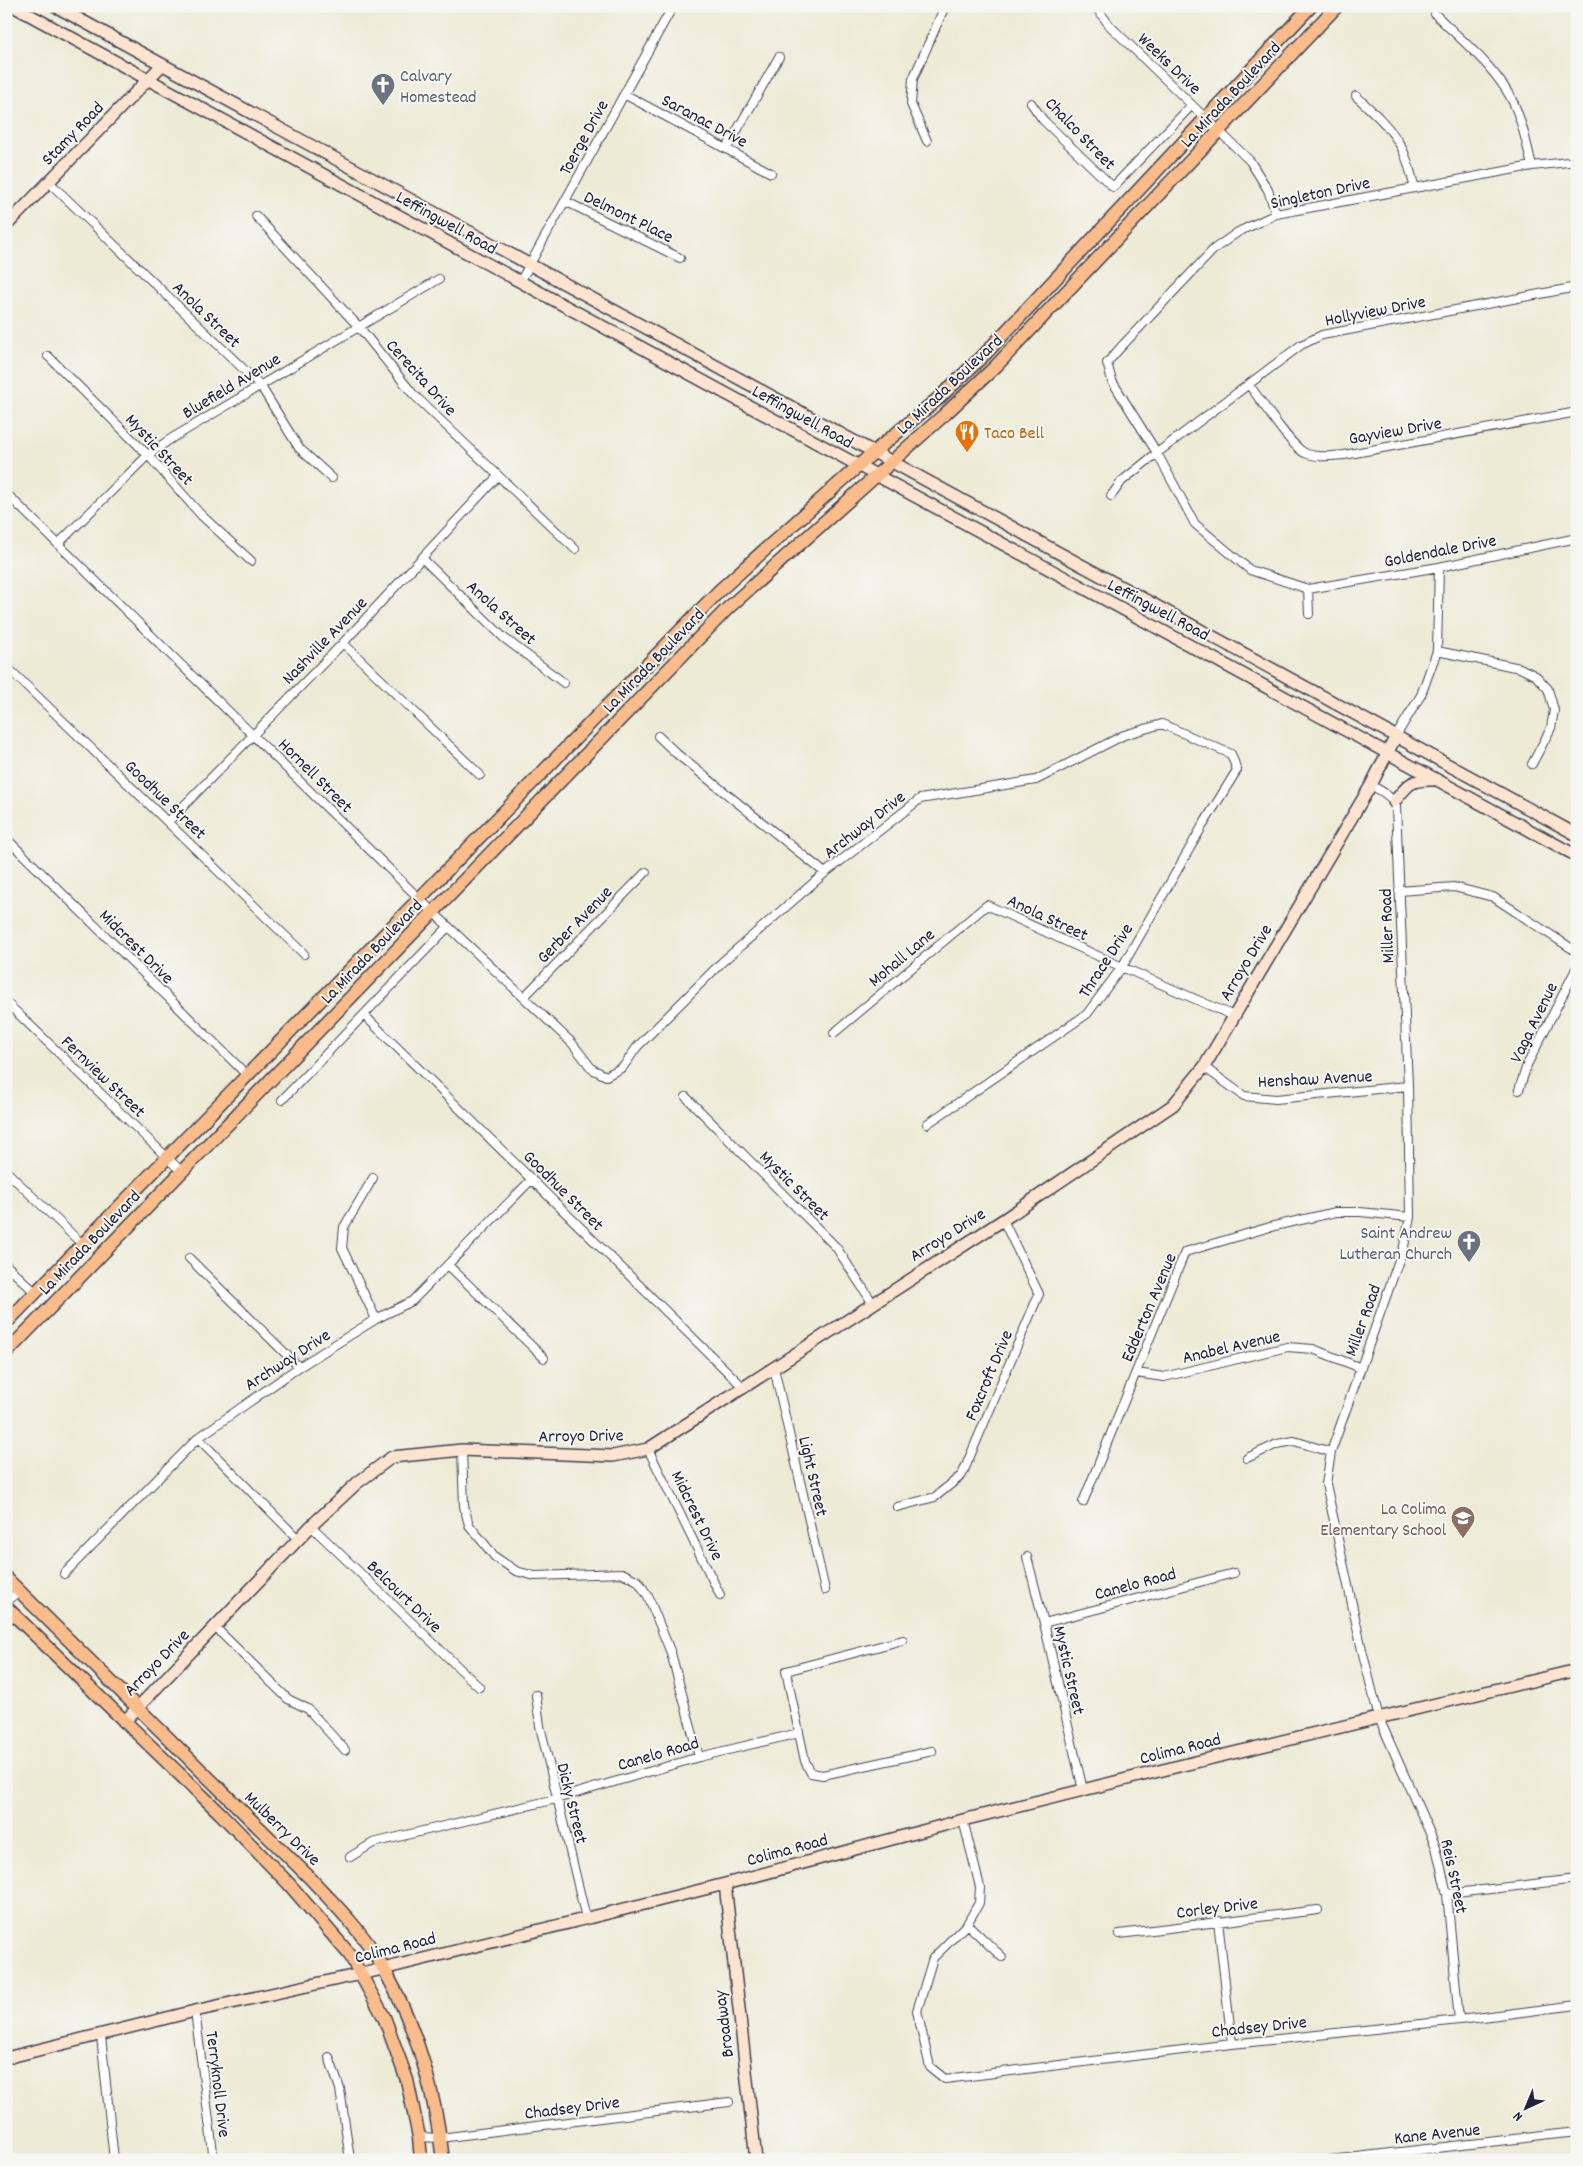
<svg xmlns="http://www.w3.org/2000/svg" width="1583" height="2166" font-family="Dekko,sans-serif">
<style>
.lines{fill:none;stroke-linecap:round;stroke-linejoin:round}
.street-casing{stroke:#404052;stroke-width:10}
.secondary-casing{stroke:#404052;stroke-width:14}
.primary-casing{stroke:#404052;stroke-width:15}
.street{stroke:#fff;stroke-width:8}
.secondary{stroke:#fde4d1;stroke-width:11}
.primary{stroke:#fabc8b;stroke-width:12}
.labels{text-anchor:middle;stroke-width:4;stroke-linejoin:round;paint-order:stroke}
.street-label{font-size:18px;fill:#22223b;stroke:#f6f6f2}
.worship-label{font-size:18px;fill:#5b616d;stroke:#f6f6f2;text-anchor:start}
.food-label{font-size:18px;fill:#c56008;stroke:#f6f6f2;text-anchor:start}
.education-label{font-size:18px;fill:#785e54;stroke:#f6f6f2;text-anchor:end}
</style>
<rect width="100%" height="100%" fill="#f6f6f2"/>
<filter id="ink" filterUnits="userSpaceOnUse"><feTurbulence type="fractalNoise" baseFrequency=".02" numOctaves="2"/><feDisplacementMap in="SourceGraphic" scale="10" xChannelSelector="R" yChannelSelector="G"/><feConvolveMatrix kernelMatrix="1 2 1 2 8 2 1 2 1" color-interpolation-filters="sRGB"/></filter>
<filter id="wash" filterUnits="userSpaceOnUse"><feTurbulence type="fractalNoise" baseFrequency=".0096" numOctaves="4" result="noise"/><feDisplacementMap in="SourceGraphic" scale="20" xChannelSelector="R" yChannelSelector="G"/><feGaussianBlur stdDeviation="1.12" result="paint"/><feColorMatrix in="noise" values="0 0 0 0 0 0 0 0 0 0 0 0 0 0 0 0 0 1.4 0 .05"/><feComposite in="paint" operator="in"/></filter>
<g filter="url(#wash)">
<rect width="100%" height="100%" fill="#edead6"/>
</g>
<g filter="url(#ink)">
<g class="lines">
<defs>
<path id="street" d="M1095,6l15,20 140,135 18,29 8,24
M1435,14c28,28 62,54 79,90 9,20 13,41 18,62
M624,94l147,79
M1356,96c15,14 30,27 41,44 10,14 13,32 18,48
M1031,103l12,17 70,67 79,-82
M927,141l-16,-37 2,-25 32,-73
M727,148l52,-91
M49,182l211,203 39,63 33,30
M565,201l115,57
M256,216l103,111 54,67 162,155
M520,282l153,-276
M48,356l100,99 53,60 50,46
M1249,385c12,15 41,61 56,68 12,5 26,3 39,2l233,-43
M6,493l427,419 139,131 20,26 14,7 17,-9 14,-20 85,-85 103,-89 95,-74 116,-19 88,-45 38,-11 69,30 6,16 -34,55 -81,142 -35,47 -160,110
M1111,496l11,-15 35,-28 144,-108 21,-10 255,-48
M59,543l89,-88 21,-15 270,-161
M423,559l81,79 60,45
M1308,589l131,-22 138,-29
M1309,614l-1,-25 -58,-19 -55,-46 -38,-71 -45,-72 -5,-18 13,-15 94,-99 24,-17 38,-18 256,-48 45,-5
M343,643l137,132
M1437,651l83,17 16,8 12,13 6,21 -3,18 -19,36
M6,666l298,288
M658,736l19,18 148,119
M1396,736l25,-41 16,-44 2,-84
M1371,785c9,5 22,12 25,22l12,279 2,131 -6,29 -73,206 -5,32 36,166 17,68 57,129 11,47 12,126
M168,822l175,-179 155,-167
M6,838l241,237
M1399,891l55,-4 39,10 84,55
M524,997l122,-125
M6,1002l176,170
M364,1015l379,372
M834,1033l153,-128 135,62 112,49
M1204,1067l40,29 32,3 132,-13
M1519,1090l8,-25 50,-98
M686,1097l150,150 36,55
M282,1100l166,-173
M6,1171l77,74
M373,1178l-29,49 -2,21 34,71
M189,1258l110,109
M6,1265l30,28
M448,1265l96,93
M774,1368l51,222
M1136,1373l28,4 123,-30 26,2 48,19
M198,1438l100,101
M648,1449l72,146
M462,1450l2,56 5,19 26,32 21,14 19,5 87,-3 16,8 10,15 23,57 28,104
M1247,1458l30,-14 17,-3 37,11
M1083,1502l102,-250 85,-25 66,-15h24l50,5
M897,1507l38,-10 27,-22 77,-181 -36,-74
M311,1526l168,161
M1027,1557l17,66 39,167
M64,1574l134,-136 101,-71 77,-48 36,-18 120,-122
M6,1601l14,-10
M1044,1623l190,-50
M215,1627l73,72 20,10 37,41
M903,1640l-117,31 19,90 6,12 12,2 109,-24
M536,1695l4,31 46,192
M963,1820l17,67 -1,16 -12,21 -34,34 -16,53 13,56 15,12 287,-35 227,-24 118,-15
M350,1857l23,-14 183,-44 143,-42 100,-24
M1447,1894l130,-15
M1218,1921l14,123
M967,1924l35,33
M1119,1934l199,-24
M195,2011l19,149
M101,2036l13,124
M329,2057l11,32 10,71
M419,2137l21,1 289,-36
M1330,2160l247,-28"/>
<path id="secondary" d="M13,6l1564,850
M55,6l1522,829
M6,226l156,-161
M1394,802c14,-17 16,-23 39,-22
M124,1722l187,-196 46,-43 35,-26 70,-7 151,6 35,-7 355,-229 170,-115 31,-38 167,-282 25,-49
M725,1884l31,276
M6,2058l189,-47 188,-42 342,-85 238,-64 216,-54 398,-96"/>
<path id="primary" d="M6,1323l714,-733 154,-138 66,-55 45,-43 326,-348
M6,1353l721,-744 217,-194 52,-49 341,-360
M6,1578l305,301c21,23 44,45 62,72 41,64 61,134 70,209
M6,1607l214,206 69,71 61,71 34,62 23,63 12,57 2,23"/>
</defs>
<use href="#street" class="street-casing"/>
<use href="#secondary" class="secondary-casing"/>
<use href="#primary" class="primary-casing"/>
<use href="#street" class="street"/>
<use href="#secondary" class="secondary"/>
<use href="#primary" class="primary"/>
</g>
</g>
<defs>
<symbol id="church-pin" viewBox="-11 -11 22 30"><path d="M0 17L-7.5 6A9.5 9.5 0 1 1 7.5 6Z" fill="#6b7280" stroke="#f6f6f2"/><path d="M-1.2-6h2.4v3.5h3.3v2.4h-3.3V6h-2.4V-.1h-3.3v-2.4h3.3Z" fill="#fff"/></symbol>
<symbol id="restaurant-pin" viewBox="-11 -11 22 30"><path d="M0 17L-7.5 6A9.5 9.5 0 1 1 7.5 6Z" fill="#e8710a" stroke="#f6f6f2"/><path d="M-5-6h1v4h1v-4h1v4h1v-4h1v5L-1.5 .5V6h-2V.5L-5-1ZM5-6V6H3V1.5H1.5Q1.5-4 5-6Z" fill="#fff"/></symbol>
<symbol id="school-pin" viewBox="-11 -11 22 30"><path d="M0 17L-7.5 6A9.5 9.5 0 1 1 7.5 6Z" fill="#8d6e63" stroke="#f6f6f2"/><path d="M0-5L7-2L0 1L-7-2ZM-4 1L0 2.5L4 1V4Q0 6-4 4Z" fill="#fff"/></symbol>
</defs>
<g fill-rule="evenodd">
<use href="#church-pin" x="369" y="71" width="28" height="38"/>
<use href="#restaurant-pin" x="953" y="418" width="28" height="38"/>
<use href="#church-pin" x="1455" y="1228" width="28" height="38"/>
<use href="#school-pin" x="1449" y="1504" width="28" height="38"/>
</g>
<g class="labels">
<g class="street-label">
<text transform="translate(1170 63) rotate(44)" y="6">Weeks Drive</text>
<text transform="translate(1230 94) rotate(-47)" y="6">La Mirada Boulevard</text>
<text transform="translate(705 120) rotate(28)" y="6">Saranac Drive</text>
<text transform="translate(72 133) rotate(-46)" y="6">Stamy Road</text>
<text transform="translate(1081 133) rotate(46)" y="6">Chalco Street</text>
<text transform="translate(583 137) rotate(-61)" y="6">Toerge Drive</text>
<text transform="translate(1320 192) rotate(-12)" y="6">Singleton Drive</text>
<text transform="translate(629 216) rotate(26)" y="6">Delmont Place</text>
<text transform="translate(447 222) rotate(29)" y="6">Leffingwell Road</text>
<text transform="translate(1375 310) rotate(-11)" y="6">Hollyview Drive</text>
<text transform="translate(207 314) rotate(44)" y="6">Anola Street</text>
<text transform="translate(422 377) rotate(48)" y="6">Cerecita Drive</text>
<text transform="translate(949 384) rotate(-43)" y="6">La Mirada Boulevard</text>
<text transform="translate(231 385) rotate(-31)" y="6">Bluefield Avenue</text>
<text transform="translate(803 416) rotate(29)" y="6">Leffingwell Road</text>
<text transform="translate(1395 430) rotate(-10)" y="6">Gayview Drive</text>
<text transform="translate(160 449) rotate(47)" y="6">Mystic Street</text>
<text transform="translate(1440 550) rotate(-11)" y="6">Goldendale Drive</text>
<text transform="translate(1159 609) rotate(28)" y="6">Leffingwell Road</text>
<text transform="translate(502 612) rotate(42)" y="6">Anola Street</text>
<text transform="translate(324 640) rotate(-46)" y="6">Nashville Avenue</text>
<text transform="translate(653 660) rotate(-46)" y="6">La Mirada Boulevard</text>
<text transform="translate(316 775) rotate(45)" y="6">Hornell Street</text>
<text transform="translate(166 799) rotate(44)" y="6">Goodhue Street</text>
<text transform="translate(864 824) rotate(-38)" y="6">Archway Drive</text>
<text transform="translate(1048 917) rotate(25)" y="6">Anola Street</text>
<text transform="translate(574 924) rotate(-46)" y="6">Gerber Avenue</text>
<text transform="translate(1386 926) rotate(-92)" y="6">Miller Road</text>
<text transform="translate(137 946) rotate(45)" y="6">Midcrest Drive</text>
<text transform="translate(371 951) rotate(-46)" y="6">La Mirada Boulevard</text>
<text transform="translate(901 957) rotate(-40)" y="6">Mohall Lane</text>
<text transform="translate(1105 960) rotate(-57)" y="6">Thrace Drive</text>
<text transform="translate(1245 962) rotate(-59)" y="6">Arroyo Drive</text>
<text transform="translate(1533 1022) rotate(-64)" y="6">Vaga Avenue</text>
<text transform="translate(104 1076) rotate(44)" y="6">Fernview Street</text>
<text transform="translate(1315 1078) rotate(-3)" y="6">Henshaw Avenue</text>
<text transform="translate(795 1185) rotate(45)" y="6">Mystic Street</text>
<text transform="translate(564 1190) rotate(45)" y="6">Goodhue Street</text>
<text transform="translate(947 1234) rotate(-32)" y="6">Arroyo Drive</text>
<text transform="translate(89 1242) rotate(-46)" y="6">La Mirada Boulevard</text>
<text transform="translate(1148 1307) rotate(-67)" y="6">Edderton Avenue</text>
<text transform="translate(1362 1320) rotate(-70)" y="6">Miller Road</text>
<text transform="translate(1231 1346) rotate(-13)" y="6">Anabel Avenue</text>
<text transform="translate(287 1359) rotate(-33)" y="6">Archway Drive</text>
<text transform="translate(988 1375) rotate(-67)" y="6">Foxcroft Drive</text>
<text transform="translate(581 1435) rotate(-1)" y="6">Arroyo Drive</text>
<text transform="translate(814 1476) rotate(77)" y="6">Light Street</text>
<text transform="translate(698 1515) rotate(64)" y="6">Midcrest Drive</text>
<text transform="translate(1135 1583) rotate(-15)" y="6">Canelo Road</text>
<text transform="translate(405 1596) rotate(44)" y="6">Belcourt Drive</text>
<text transform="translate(156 1662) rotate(-46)" y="6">Arroyo Drive</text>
<text transform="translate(1070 1670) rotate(77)" y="6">Mystic Street</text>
<text transform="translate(1180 1748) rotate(-14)" y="6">Colima Road</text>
<text transform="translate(658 1753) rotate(-16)" y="6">Canelo Road</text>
<text transform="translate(573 1803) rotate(76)" y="6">Dicky Street</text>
<text transform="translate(283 1828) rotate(44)" y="6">Mulberry Drive</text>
<text transform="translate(787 1849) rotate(-15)" y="6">Colima Road</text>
<text transform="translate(1455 1876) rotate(78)" y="6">Reis Street</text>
<text transform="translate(1217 1907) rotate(-7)" y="6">Corley Drive</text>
<text transform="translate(395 1947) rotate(-14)" y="6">Colima Road</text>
<text transform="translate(723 2024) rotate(-97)" y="6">Broadway</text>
<text transform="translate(1259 2026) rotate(-6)" y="6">Chadsey Drive</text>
<text transform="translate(219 2084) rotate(83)" y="6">Terryknoll Drive</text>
<text transform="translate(572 2107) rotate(-7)" y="6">Chadsey Drive</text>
<text transform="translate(1437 2133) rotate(-6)" y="6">Kane Avenue</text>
</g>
<g class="worship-label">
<text x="400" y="81">Calvary<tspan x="400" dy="21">Homestead</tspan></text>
<text x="1452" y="1238" text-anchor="end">Saint Andrew<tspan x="1452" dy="21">Lutheran Church</tspan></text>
</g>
<g class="food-label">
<text x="984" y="438">Taco Bell</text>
</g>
<g class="education-label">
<text x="1446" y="1514">La Colima<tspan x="1446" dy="21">Elementary School</tspan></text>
</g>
</g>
<rect width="1583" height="2166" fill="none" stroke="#f6f6f2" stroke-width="25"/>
<g transform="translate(1526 2108) rotate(224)" stroke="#f6f6f2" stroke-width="4" paint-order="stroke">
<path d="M0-4L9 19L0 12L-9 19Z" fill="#22223b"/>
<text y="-8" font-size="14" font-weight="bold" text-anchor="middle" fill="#22223b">N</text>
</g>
</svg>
